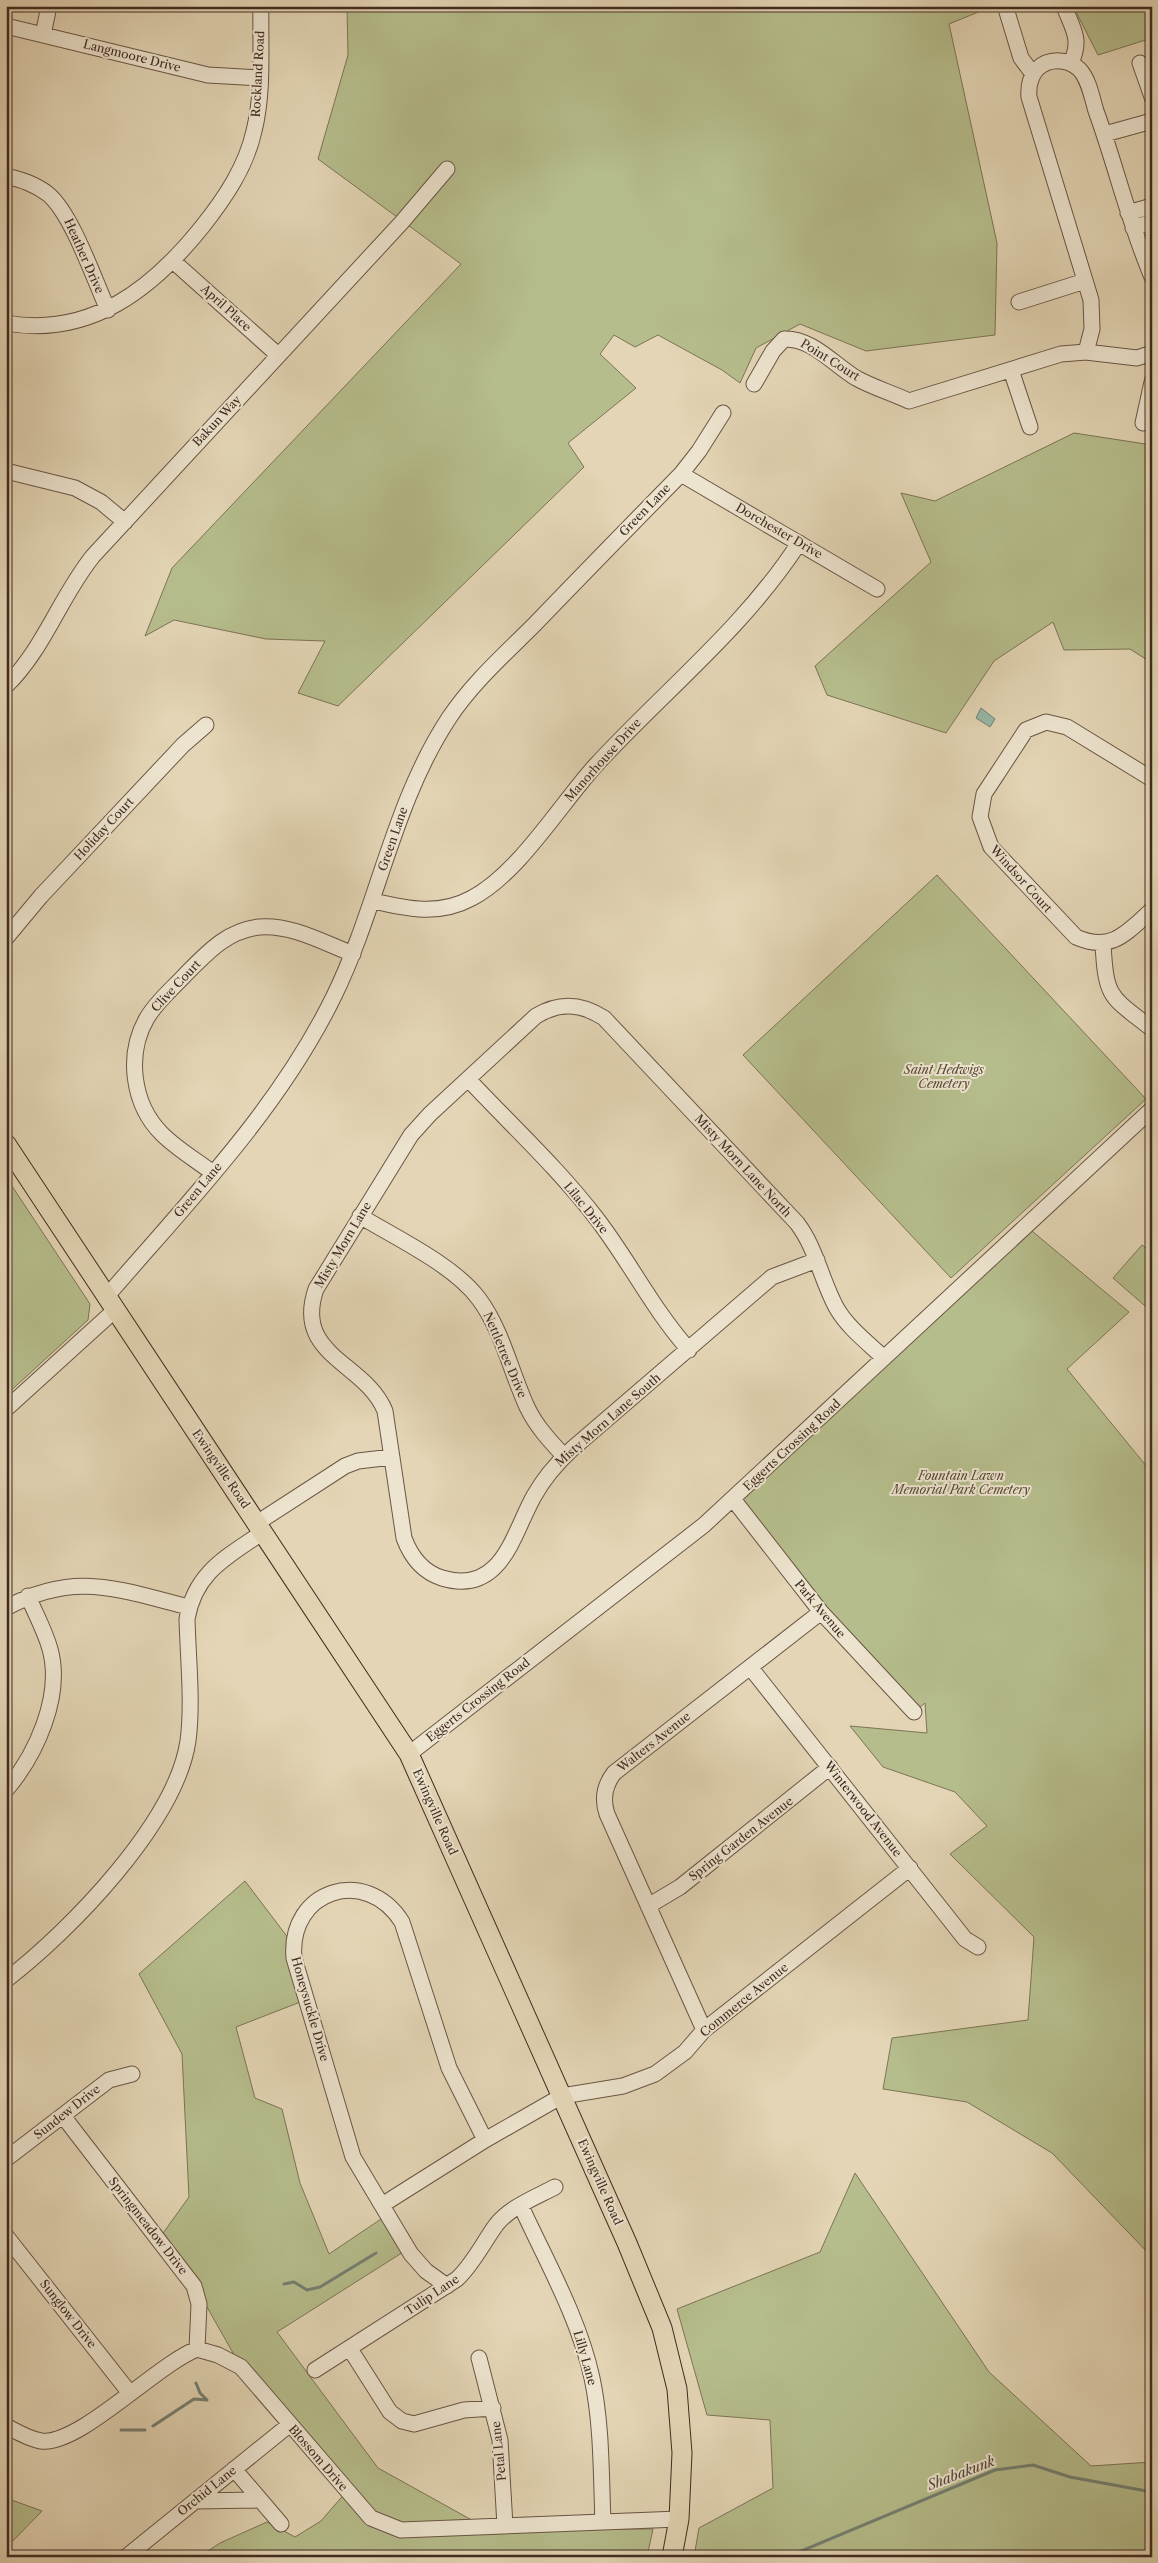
<svg xmlns="http://www.w3.org/2000/svg" width="1158" height="2563" font-family="'Libre Caslon Text',serif">
<style>
.green{fill:#b6bd8c;stroke:#7c7456}
.water{fill:#96b9a8;stroke:#748072}
.lines{fill:none;stroke-linecap:round;stroke-linejoin:round}
.stream{stroke:#748072;stroke-width:3}
.minor-casing{stroke:#6a5645;stroke-width:17}
.major-casing{stroke:#412b20;stroke-width:21}
.minor{stroke:#ede4cf;stroke-width:15}
.major{stroke:#e3d5b5;stroke-width:19}
.labels{text-anchor:middle;stroke-width:4;stroke-linejoin:round;paint-order:stroke}
.street-label{font-size:12px;fill:#412b20;stroke:#ede4cf}
.park-label{font-size:12px;font-style:italic;fill:#584836;stroke:#ede4cf}
.water-label{font-size:14px;font-style:italic;fill:#52473b;stroke:#ede4cf}
</style>
<rect width="100%" height="100%" fill="#e3d5b5"/>
<filter id="stains"><feTurbulence type="fractalNoise" baseFrequency=".004" numOctaves="4"/><feColorMatrix values="0 0 0 0 .2 0 0 0 0 .09 0 0 0 0 .02 0 0 0 .5 -.17"/></filter>
<radialGradient id="worn" r=".72"><stop offset=".6" stop-color="#630" stop-opacity="0"/><stop offset="1" stop-color="#630" stop-opacity=".3"/></radialGradient>
<path class="green" d="M347,6h646l-44,18 48,219 -2,92 -129,16 -66,-27 -44,24 -16,35 -18,-13 -64,-35 -23,12 -21,-12 -14,19 36,34 -68,55 16,24 -246,239 -40,-13 27,-52 -59,-2 -92,-19 -29,16 27,-68 289,-304 -143,-105 30,-104z
M1073,6h79v32l-54,17z
M1074,433l78,12v218l-22,-14 -66,1 -11,-28 -59,39 -48,72 -119,-38 -12,-29 116,-104 -30,-69 34,8z
M937,875l209,224 -195,179 -208,-223z
M6,1177l84,127 -2,16 -82,75z
M1026,1226l103,86 -62,57 85,104v784l-100,-104 -85,-51 -84,-13 9,-51 136,-18 6,-83 -84,-83 37,-28 -32,-34 -72,-25 -33,-41 77,7 -2,-30 -11,9 -181,-213z
M1142,1245l10,7v60l-39,-34z
M245,1881l47,62 11,58 -67,26 19,71 27,11 18,74 29,71 58,-39 21,34 -131,83 101,136 110,61h165l-6,28h-448l21,-14 47,-21 28,15 26,-16 26,-30 -106,-124 -42,-74 -38,-57 28,-39 -7,-143 -43,-80z
M855,2173l134,199 102,94 61,-4v95h-458l5,-29 74,-40 -3,-68 -63,-5 -30,-106 143,-57z
M6,2498l36,13 -36,37z"/>
<path class="water" d="M981,708l14,11 -5,8 -14,-9z"/>
<g class="lines">
<path class="stream" d="M284,2284l10,-2 13,8 13,-3 56,-34
M196,2383l4,10 7,7
M153,2426l41,-27 13,1
M121,2430h24
M787,2557l208,-87 38,-5 37,12 82,15"/>
<defs>
<path id="minor" d="M1064,6c9,24 18,33 7,57
M1007,12l14,46 12,16
M6,26l202,49 51,3
M43,35l6,-29
M1140,63l12,34
M1105,134l47,-13
M6,176c16,4 29,8 42,18 24,20 46,85 60,116
M1128,213l24,-7
M1133,228l19,-6
M173,261l105,94
M1019,302l66,-21
M6,323c85,15 147,-35 196,-96 23,-29 44,-60 52,-96 10,-40 6,-84 7,-125
M1086,352l6,-23 -1,-29 -62,-203c-1,-11 1,-20 8,-28 11,-11 30,-11 42,0 10,10 13,29 17,42 20,55 33,112 56,166
M1011,370l19,57
M754,384l19,-33 11,-12c28,-1 49,25 72,39 16,9 36,15 53,23l152,-47 25,-2 51,6 15,-5
M1143,423l9,-41
M6,471l69,17 26,14 24,20
M681,474l196,115
M6,686c38,-37 54,-89 87,-130l309,-334 45,-53
M1152,779l-85,-52 -21,-5 -20,8 -42,64 -4,23 11,30 85,90c36,16 51,-5 76,-27
M373,901c35,8 66,15 99,-3 46,-24 88,-93 123,-132 68,-74 149,-138 204,-223
M6,938l35,-42 142,-151 23,-20
M1103,944c3,55 7,52 49,85
M468,1079c43,46 91,90 129,140 33,43 55,89 92,131
M213,1173c-17,-13 -36,-24 -51,-39 -30,-30 -36,-80 -15,-116 10,-17 25,-29 38,-43 22,-22 41,-44 74,-48 32,-3 65,16 94,27
M360,1216c36,22 94,49 119,83 23,31 32,73 48,108 9,19 23,34 37,49
M817,1260l-45,17 -200,172c-15,14 -28,29 -38,47 -21,37 -32,100 -92,82 -19,-6 -31,-21 -38,-40l-19,-127c-20,-49 -92,-55 -69,-122l95,-154 19,-21 106,-98c23,-14 45,-13 68,2l193,205c19,25 24,56 39,84 11,20 32,36 48,51
M107,1296c81,-94 172,-187 227,-300 44,-90 59,-193 115,-278 24,-36 56,-64 86,-94 48,-50 97,-100 146,-150l18,-23 24,-38
M6,1409l109,-99
M733,1499l88,113 93,100
M257,1523l88,-57 13,-5 34,-4
M6,1608c69,-38 113,-18 183,-1
M750,1667l215,272 13,8
M409,1754l295,-229 448,-416
M6,1790c30,-35 57,-94 44,-141 -5,-18 -15,-36 -22,-53
M648,1906l32,-19 150,-120
M6,1980c64,-49 170,-158 182,-239 5,-39 0,-82 -1,-122 8,-47 40,-62 76,-87
M704,2030l-97,-216c-5,-15 -3,-28 7,-41l207,-161
M63,2116l131,170 5,18 -2,45
M6,2159l103,-79 23,-6
M382,2205l103,-65 77,-44 61,-10 32,-12 30,-22 19,-22 206,-162
M521,2206c25,55 58,112 71,172 10,47 9,96 11,144
M6,2236l123,156
M447,2286l-21,-15 -15,-17 -58,-97 -59,-199c-6,-68 72,-93 108,-36l47,146 36,72
M350,2349l40,63 12,9 12,3 50,-14 29,-2
M479,2358l21,82 5,86
M315,2370l142,-91c16,-15 26,-36 39,-54 14,-18 40,-28 59,-38
M6,2426c11,6 23,13 35,15 38,5 115,-76 156,-92l21,6 23,12 130,151 30,12 278,-11
M234,2469l47,55
M195,2501l65,-1
M126,2557l163,-132"/>
<path id="major" d="M6,1144l403,610 218,489 35,85 15,61 5,64 -3,66 -7,38"/>
</defs>
<use href="#minor" class="minor-casing"/>
<use href="#major" class="major-casing"/>
<use href="#minor" class="minor"/>
<use href="#major" class="major"/>
</g>
<g class="labels">
<g class="street-label">
<text transform="translate(132 56) rotate(14)" y="4">Langmoore Drive</text>
<text transform="translate(258 74) rotate(-87)" y="4">Rockland Road</text>
<text transform="translate(84 256) rotate(66)" y="4">Heather Drive</text>
<text transform="translate(226 308) rotate(42)" y="4">April Place</text>
<text transform="translate(830 360) rotate(32)" y="4">Point Court</text>
<text transform="translate(217 421) rotate(-47)" y="4">Bakun Way</text>
<text transform="translate(645 510) rotate(-46)" y="4">Green Lane</text>
<text transform="translate(779 531) rotate(30)" y="4">Dorchester Drive</text>
<text transform="translate(603 760) rotate(-48)" y="4">Manorhouse Drive</text>
<text transform="translate(104 829) rotate(-47)" y="4">Holiday Court</text>
<text transform="translate(393 839) rotate(-71)" y="4">Green Lane</text>
<text transform="translate(1021 879) rotate(48)" y="4">Windsor Court</text>
<text transform="translate(176 986) rotate(-47)" y="4">Clive Court</text>
<text transform="translate(743 1166) rotate(47)" y="4">Misty Morn Lane North</text>
<text transform="translate(198 1190) rotate(-50)" y="4">Green Lane</text>
<text transform="translate(586 1208) rotate(51)" y="4">Lilac Drive</text>
<text transform="translate(343 1245) rotate(-59)" y="4">Misty Morn Lane</text>
<text transform="translate(505 1355) rotate(67)" y="4">Nettletree Drive</text>
<text transform="translate(608 1420) rotate(-41)" y="4">Misty Morn Lane South</text>
<text transform="translate(792 1445) rotate(-43)" y="4">Eggerts Crossing Road</text>
<text transform="translate(221 1469) rotate(56)" y="4">Ewingville Road</text>
<text transform="translate(820 1609) rotate(50)" y="4">Park Avenue</text>
<text transform="translate(478 1700) rotate(-38)" y="4">Eggerts Crossing Road</text>
<text transform="translate(654 1742) rotate(-38)" y="4">Walters Avenue</text>
<text transform="translate(863 1809) rotate(52)" y="4">Winterwood Avenue</text>
<text transform="translate(435 1812) rotate(66)" y="4">Ewingville Road</text>
<text transform="translate(741 1839) rotate(-38)" y="4">Spring Garden Avenue</text>
<text transform="translate(744 2000) rotate(-39)" y="4">Commerce Avenue</text>
<text transform="translate(310 2009) rotate(74)" y="4">Honeysuckle Drive</text>
<text transform="translate(67 2112) rotate(-38)" y="4">Sundew Drive</text>
<text transform="translate(600 2182) rotate(66)" y="4">Ewingville Road</text>
<text transform="translate(148 2226) rotate(52)" y="4">Springmeadow Drive</text>
<text transform="translate(432 2295) rotate(-34)" y="4">Tulip Lane</text>
<text transform="translate(68 2314) rotate(52)" y="4">Sunglow Drive</text>
<text transform="translate(585 2358) rotate(74)" y="4">Lilly Lane</text>
<text transform="translate(499 2451) rotate(-96)" y="4">Petal Lane</text>
<text transform="translate(318 2458) rotate(49)" y="4">Blossom Drive</text>
<text transform="translate(207 2491) rotate(-39)" y="4">Orchid Lane</text>
</g>
<g class="park-label">
<text x="944" y="1074">Saint Hedwigs<tspan x="944" dy="14">Cemetery</tspan></text>
<text x="961" y="1480">Fountain Lawn<tspan x="961" dy="14">Memorial Park Cemetery</tspan></text>
</g>
<g class="water-label">
<text transform="translate(961 2473) rotate(-21)" y="5">Shabakunk</text>
</g>
</g>
<rect width="1158" height="2563" fill="none" stroke="#e3d5b5" stroke-width="25"/>
<rect x="8" y="8" width="1143" height="2548" fill="none" stroke="#412b20" stroke-width="2.5"/>
<rect x="12" y="12" width="1133" height="2538" fill="none" stroke="#412b20"/>
<rect width="100%" height="100%" filter="url(#stains)"/>
<rect width="100%" height="100%" fill="url(#worn)"/>
</svg>
